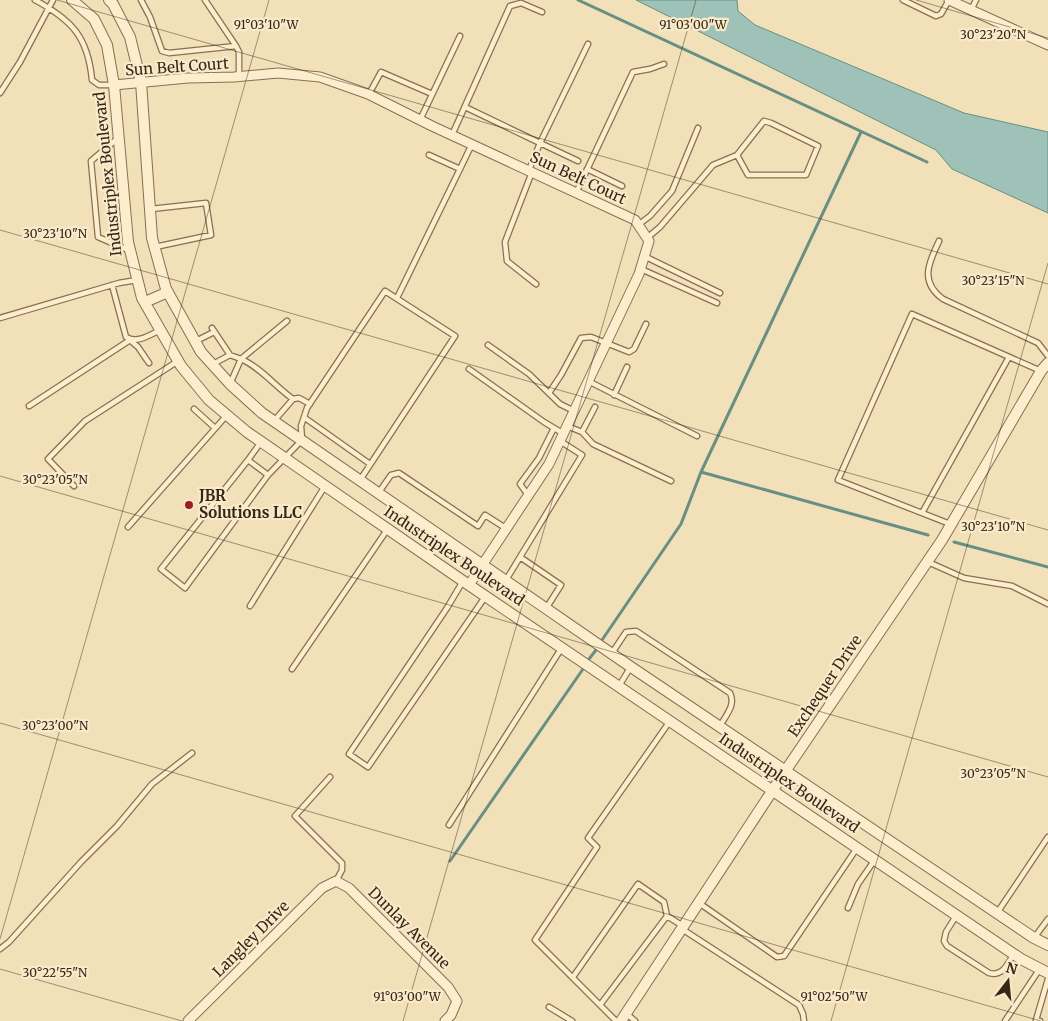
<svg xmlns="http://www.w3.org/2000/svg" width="1048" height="1021" font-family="Merriweather,serif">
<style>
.water{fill:#9ec2b7;stroke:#669084}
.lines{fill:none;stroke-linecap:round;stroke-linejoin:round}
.stream{stroke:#669084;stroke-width:3}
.service-casing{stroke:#8a6f52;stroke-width:7}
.minor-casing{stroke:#8a6f52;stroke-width:11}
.tertiary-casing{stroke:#8a6f52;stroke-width:12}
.service{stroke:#fcedcd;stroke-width:4.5}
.minor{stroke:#fcedcd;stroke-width:9}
.tertiary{stroke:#fcedcd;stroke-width:10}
.ticks{fill:none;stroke:#372719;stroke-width:1;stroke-opacity:0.45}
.poi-dot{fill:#9f1d20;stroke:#f9eac9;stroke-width:2}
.labels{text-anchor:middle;stroke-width:4.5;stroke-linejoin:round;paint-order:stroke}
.street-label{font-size:15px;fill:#372719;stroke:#f9eac9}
.poi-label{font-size:15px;font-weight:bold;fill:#372719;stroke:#f9eac9;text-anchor:start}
.ticks-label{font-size:12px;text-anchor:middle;fill:#372719;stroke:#f9eac9;stroke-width:4.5;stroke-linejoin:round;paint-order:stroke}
</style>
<rect width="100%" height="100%" fill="#f2e0b9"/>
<path class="water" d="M636,0h101l1,11 17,14 209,88 84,19v81l-96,-44 -16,-19z"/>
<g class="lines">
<path class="stream" d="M578,0l349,162
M861,132l-160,340 227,63
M954,542l94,25
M602,640l79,-116 20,-52
M589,659l7,-9
M450,861l133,-192"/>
<defs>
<path id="service" d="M35,0c37,20 53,37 57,80l7,5h15
M141,0l9,17 12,34 7,2 67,-7
M205,0l31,46 3,6v24
M903,0l33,16 5,-2 8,-14
M971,10l5,-10
M0,93l20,-31 33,-62
M369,94l12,-22 51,22
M465,107l75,36 48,-99
M420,120l40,-84
M452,135l58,-129 11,-3 21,9
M118,138l-27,23 7,76 30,13
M429,155l31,14 12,-25
M587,169l35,17
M529,170l11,-27 38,18
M532,172l-27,70 2,19 29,23
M576,193l57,-121 17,-3 14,-5
M151,209l55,-6 5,32 -56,12
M638,225l12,-9 22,-25 26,-63
M647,238l13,-11 53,-62 24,-10 27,-34 7,2 47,23 -12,29h-58l-11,-20
M939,241c-10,21 -20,41 4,58l95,44 10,13
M644,256l76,37
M641,269l76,34
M112,285l14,52c11,7 24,-2 34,-7
M397,298l63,-129
M0,318l119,-35 18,-3
M212,328l18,27 11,4 -11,25
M196,341l18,-9
M488,345l41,29 31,30 14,7
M213,364l17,-9
M469,369l75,53 20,12
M588,381l109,55
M549,393l12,-18 20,-37 10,-1 38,15 5,-3 12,-25
M614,395l13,-28
M293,399l6,-1 11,6
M29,406l101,-66 8,7 11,16
M194,409l21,19
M305,418l65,46
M274,421l19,-22c-17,-12 -33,-32 -52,-40l46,-38
M567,426l15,6 13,-25
M582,432l11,12 78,37
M261,442l-13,18 20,15 34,-35 -1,-14 6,-18 78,-117 70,45 -95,144
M248,460l-87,109 24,19 83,-113
M74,486l-26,-27 37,-38 93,-60
M379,492l12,-17 8,-2 79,53 7,-11 22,14
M528,495l-8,-11 19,-26 15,-30
M922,513l87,-156
M950,524l-112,-44 74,-166 129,57
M128,527l99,-112
M520,557l62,-102 -22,-14
M928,562l36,16 48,8 36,18
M506,580l14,-23 41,28 -14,22
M463,581l-16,27 -98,146 19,13 117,-170
M250,606l75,-120
M612,653l14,-21 10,-1 94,62c6,12 -4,22 -10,33
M292,669l95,-139
M619,686l11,-18
M330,777l-35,39 47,47v7l-6,11
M449,825l112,-176
M699,903l78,54 7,-1 73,-108
M848,908l10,-24 16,-23
M997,913l51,-76
M956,916l-10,16 -2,9 3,5 42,27c14,4 18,-9 25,-19
M682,929l117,76 4,9 1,7
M1034,938l14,-19
M0,949l9,-7 72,-80 36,-36 35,-42 40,-31
M573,977l65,-93 26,18 3,14
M600,1005l67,-89 16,10
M549,1007l23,14
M627,1014l8,7
M616,1021l-81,-81 62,-93 -9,-9 82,-117
M1005,1021l34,-51
M1040,1021l-4,-1 12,-41"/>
<path id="minor" d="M949,0l99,45
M114,85l74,-7 46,-1 44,-4 42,4 48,17 64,32 203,94 14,21 -10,33 -90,190 -80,121
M188,1021l134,-133 14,-7 13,7 99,99 9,14 -6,14 -6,6"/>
<path id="tertiary" d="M72,0l22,19 13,26 7,40 14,157 14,56 39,68 28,34 38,32 216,149 558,378 27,14
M109,0l4,4 17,33 11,45 11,156 14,51 35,63 29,32 32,29 369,254 403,271 14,7
M145,302l23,-10
M621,1021l165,-251 156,-230 99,-169 7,-8"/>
</defs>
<use href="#service" class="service-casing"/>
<use href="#minor" class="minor-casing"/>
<use href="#tertiary" class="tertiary-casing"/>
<use href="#service" class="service"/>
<use href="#minor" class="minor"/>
<use href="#tertiary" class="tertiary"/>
</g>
<path class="ticks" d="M57,0l991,284M916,0l132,38M0,230l1048,300M0,476l1048,301M0,723l1041,298M0,939l269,-939M0,969l182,52M403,1021l293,-1021M831,1021l217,-758"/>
<circle class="poi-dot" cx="189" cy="505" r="5"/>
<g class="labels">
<g class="street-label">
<text transform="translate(177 67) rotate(-4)" y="5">Sun Belt Court</text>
<text transform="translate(108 174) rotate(-96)" y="5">Industriplex Boulevard</text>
<text transform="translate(578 178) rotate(25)" y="5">Sun Belt Court</text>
<text transform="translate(454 556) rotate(34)" y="5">Industriplex Boulevard</text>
<text transform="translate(825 686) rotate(-56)" y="5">Exchequer Drive</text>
<text transform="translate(789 783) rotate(34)" y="5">Industriplex Boulevard</text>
<text transform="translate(409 928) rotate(45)" y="5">Dunlay Avenue</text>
<text transform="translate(251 939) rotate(-45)" y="5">Langley Drive</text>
</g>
<g class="poi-label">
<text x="199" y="501">JBR<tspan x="199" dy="17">Solutions LLC</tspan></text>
</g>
</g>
<g class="ticks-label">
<text x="266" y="29">91°03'10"W</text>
<text x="693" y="29">91°03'00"W</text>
<text x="993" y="39">30°23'20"N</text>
<text x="55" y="238">30°23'10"N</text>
<text x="993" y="285">30°23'15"N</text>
<text x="55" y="484">30°23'05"N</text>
<text x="993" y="531">30°23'10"N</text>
<text x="55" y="730">30°23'00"N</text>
<text x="993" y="778">30°23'05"N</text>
<text x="55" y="977">30°22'55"N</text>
<text x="407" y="1001">91°03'00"W</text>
<text x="834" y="1001">91°02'50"W</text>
</g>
<g transform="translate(1008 981) rotate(16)" stroke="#f9eac9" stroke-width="4" paint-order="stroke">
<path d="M0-4L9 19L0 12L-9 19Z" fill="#372719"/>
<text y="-8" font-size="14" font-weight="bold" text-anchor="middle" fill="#372719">N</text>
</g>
</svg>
